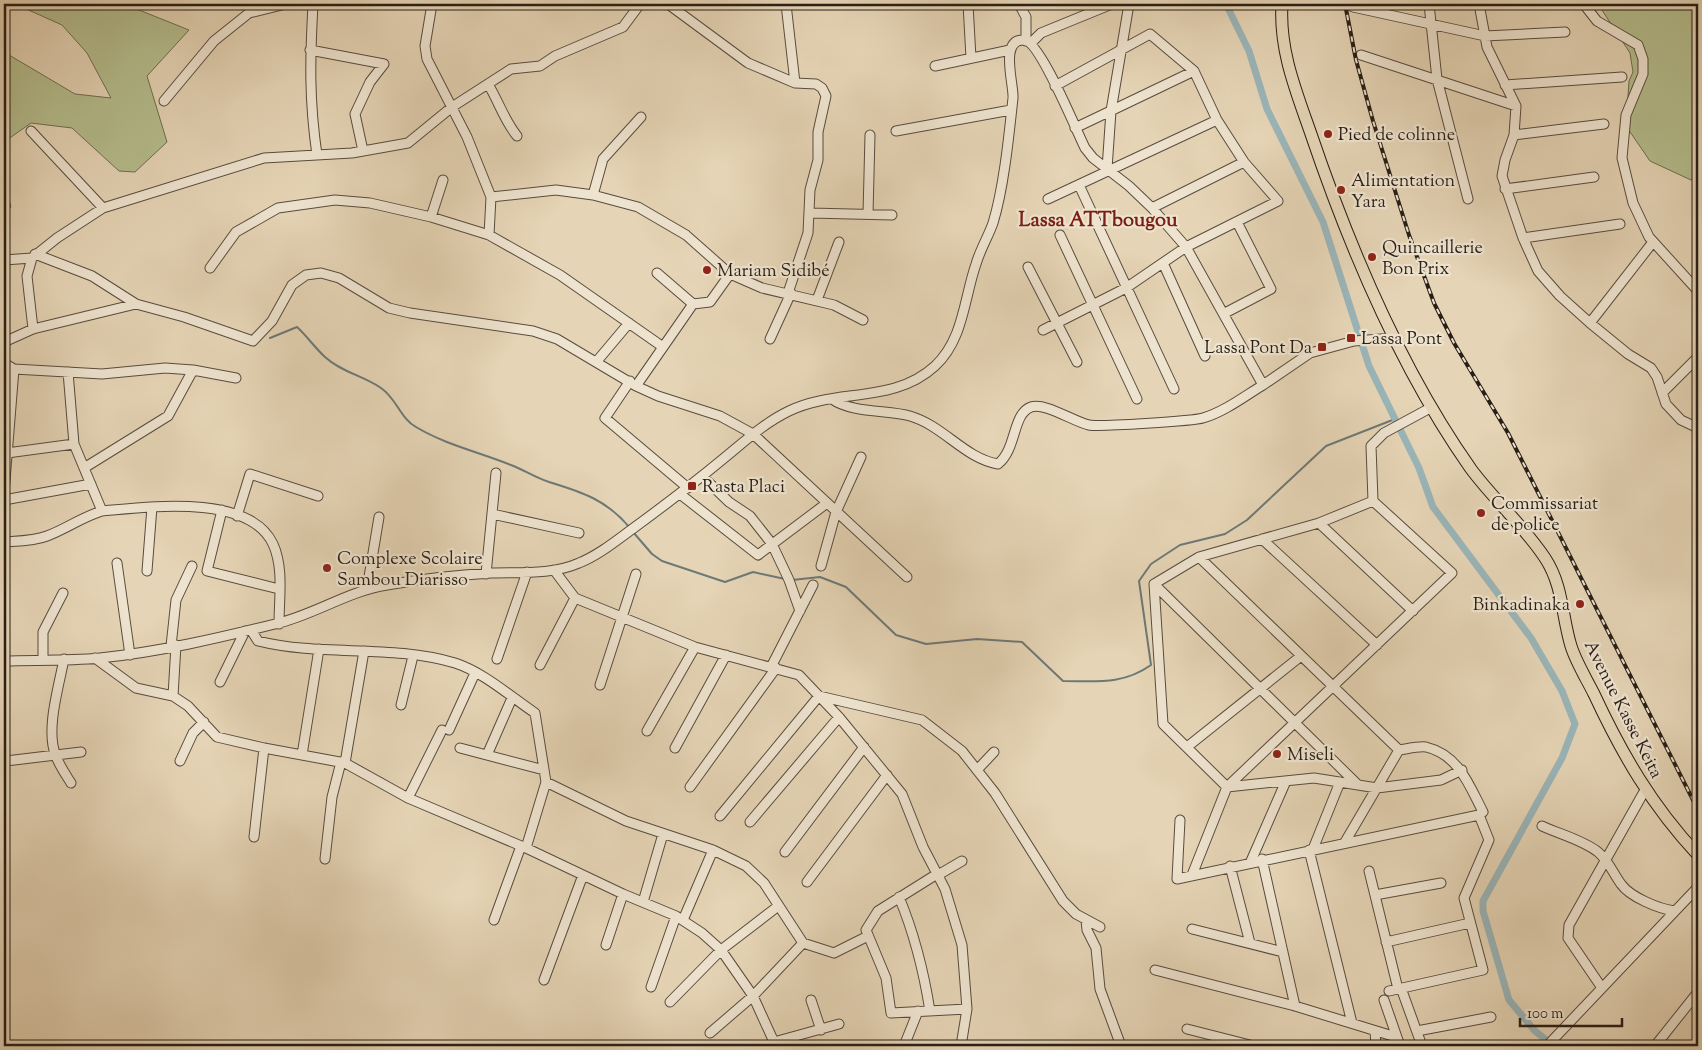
<svg xmlns="http://www.w3.org/2000/svg" width="1702" height="1050" font-family="'Sorts Mill Goudy',serif">
<style>
.green{fill:#b5bd8d;stroke:#6f6e52}
.lines{fill:none;stroke-linecap:round;stroke-linejoin:round}
.stream{stroke:#6d7977;stroke-width:2}
.canal{stroke:#9ab5b8;stroke-width:7}
.minor-casing{stroke:#584c3e;stroke-width:11}
.major-casing{stroke:#291f16;stroke-width:13}
.minor{stroke:#eee3cf;stroke-width:9}
.major{stroke:#e5d4b5;stroke-width:11}
.rail-casing{stroke:#291f16;stroke-width:4}
.rail{stroke:#eee3cf;stroke-width:2;stroke-dasharray:5.5;stroke-linecap:butt}
.poi-dot{fill:#8f2418;stroke:#eee3cf;stroke-width:2}
.labels{text-anchor:middle;stroke-width:4.5;stroke-linejoin:round;paint-order:stroke}
.poi-label{font-size:18px;fill:#291f16;stroke:#eee3cf;text-anchor:start}
.street-label{font-size:18px;fill:#291f16;stroke:#eee3cf}
.quarter-label{font-size:20px;font-weight:bold;fill:#7a1f14;stroke:#eee3cf}
</style>
<rect width="100%" height="100%" fill="#e5d4b5"/>
<filter id="stains"><feTurbulence type="fractalNoise" baseFrequency=".004" numOctaves="4"/><feColorMatrix values="0 0 0 0 .2 0 0 0 0 .09 0 0 0 0 .02 0 0 0 .5 -.17"/></filter>
<radialGradient id="worn" r=".72"><stop offset=".6" stop-color="#630" stop-opacity="0"/><stop offset="1" stop-color="#630" stop-opacity=".3"/></radialGradient>
<path class="green" d="M15,4h109l65,26 -42,46 20,66 -32,30 -16,-1 -47,-43 -41,-5 -27,19v-90l71,42 36,4 -24,-45 -25,-28z
M1598,4h100v170l-7,6 -41,-19 -24,-35 3,-45 4,-9 -3,-19z
M4,181l7,26 -7,5z"/>
<g class="lines">
<path class="stream" d="M270,338l27,-11c10,9 18,21 28,30 16,15 39,19 56,31 16,11 19,30 35,39 30,18 63,25 95,38 13,5 25,13 38,17 33,10 58,18 81,46
M633,532l19,22 10,7 63,21 28,-10 32,7
M792,580l28,-3 26,10 50,48 30,9 51,-5 45,3 41,39c33,0 60,4 88,-16l-12,-84 12,-17 29,-19 45,-11 22,-14 79,-74 69,-27"/>
<path class="canal" d="M1226,4l23,47 18,58 56,113 46,144 50,102 14,39 98,131 31,53 13,33 -13,34 -79,143v10l26,89 26,31 19,15"/>
<defs>
<path id="minor" d="M313,4c-3,55 -4,96 4,151
M432,4l-7,42 2,13 40,78 24,60 -2,38
M668,4l80,59 47,20 21,1 6,4 4,8 -8,36v28l-8,30 -2,43 -20,60
M786,4l9,79
M968,4l3,54
M1019,4l7,13v24
M1429,4l8,75 31,120
M1479,4l8,43 29,59 -2,29 -9,25 -3,16 21,62 15,33 22,25 30,27 38,31 23,14 6,9 9,27 15,16 17,8
M1353,7l132,29 80,-4
M1586,7l11,14 41,24 5,14v15l-17,41 -4,43 11,45 16,34 49,54
M1031,43l10,-10 71,-29
M310,50l74,14 -14,18 -15,32 8,37
M1361,55l155,51
M935,66l75,-16
M488,84c11,18 16,36 29,52
M1505,85l117,-8
M164,101l50,-60 35,-28 37,-9
M1075,128l119,-57
M31,131l72,77
M896,131l115,-21
M1514,135l90,-11
M1107,169l4,-58 18,-107
M1079,185l95,204
M1505,189l89,-12
M593,195l10,-36 38,-42
M491,197l65,-7 37,5 45,12 48,28 44,39 32,14 72,17 29,15
M1048,199l169,-79
M1152,208l92,-46
M810,213l82,2
M868,214l2,-79
M431,217l12,-37
M1060,235l77,164
M1523,238l97,-14
M35,254l57,22 44,28
M4,260l28,-2
M1163,263l42,93
M1028,267l49,95
M210,268l26,-36 42,-24 57,-8 35,3 61,14 58,18 71,40 103,72
M657,273l36,31
M817,300l22,-58
M1225,313l46,-24 -34,-67
M1590,323l63,-81
M33,329l-6,-53 5,-18 25,-20 46,-30 161,-50 88,-5 56,-10 44,-36 59,-38 29,-3 15,-10 68,-29 17,-23
M1043,330l83,-42 60,-41 92,-46 -34,-39 -27,-42 -23,-49 -44,-37 -95,52
M770,339l21,-46
M4,342l29,-13 103,-25 48,13 69,24 19,-20 20,-36 14,-10 15,-2 18,5 50,30 21,5 123,18 24,8 79,47 22,10 62,20 33,18 154,143
M597,361l32,-38
M4,363l10,6 88,5 63,-6 28,2 43,8
M68,372l6,72 28,67c45,-4 147,-18 171,33 11,24 6,54 6,80
M630,381l-25,37 83,70
M636,386l57,-82 17,-2 20,-28
M1662,393l36,-36
M832,399c19,14 56,11 78,17 34,10 54,42 88,48 19,-15 14,-50 33,-57 14,-5 43,15 58,18 10,2 104,-4 114,-7 21,-6 42,-22 60,-33
M7,453l67,-9
M84,468l84,-52 25,-46
M702,476l27,26 21,14 22,28 17,36 11,31
M4,493l10,-124
M680,494l78,61 69,-52
M4,500l87,-16
M222,510l-15,61 72,18
M492,514l87,19
M237,516l13,-42 68,22
M1319,523l94,88
M1262,539l115,106
M4,542c14,-1 30,-1 43,-6 19,-7 35,-19 55,-25
M1199,557l200,193
M117,563l13,92
M821,566l15,-54 25,-55
M554,570l21,28 120,49 104,28 40,42 63,77 21,53 22,42 17,56 5,64 -6,37
M147,571l5,-64
M486,574l10,-101
M1154,584l9,140 64,63 225,-214 -79,-72 -2,-55 13,-13 48,-26
M1154,584l203,200
M1154,584l45,-27 120,-34 54,-22
M367,589l12,-72
M251,630l7,11c64,16 133,3 197,22 28,9 55,33 80,50l11,69 -20,66
M171,646l5,-46 16,-34
M95,658l41,30 37,8 15,10 29,31 47,11 81,15 63,35 118,50 97,46 53,22 26,17 19,17 32,46 21,46 -1,4
M64,659c-5,27 -19,72 -8,97 3,9 10,19 15,27
M497,659l30,-87
M43,660v-28l20,-39
M4,661c32,-1 64,0 96,-3 59,-6 119,-20 175,-34 39,-9 73,-33 112,-39 34,-6 69,-10 104,-12 28,-1 61,2 88,-10 20,-8 38,-23 56,-36 30,-22 59,-44 88,-68 21,-17 41,-36 66,-48 47,-23 105,-7 146,-45 29,-27 29,-68 41,-102 4,-14 12,-27 17,-41 11,-36 16,-88 20,-125 1,-14 -14,-59 11,-58 16,1 52,90 61,108l8,10 36,28 23,22 34,39 77,138 47,-32 44,-12 40,-3
M540,665l35,-67
M771,667l42,-82
M220,682l25,-51
M600,685l36,-111
M173,696l3,-51
M401,705l12,-49
M449,730l26,-57
M647,731l48,-84
M1187,747l114,-91
M460,748l84,22
M675,748l51,-93
M302,755l17,-106
M487,755l25,-57
M6,761l75,-9
M180,761l13,-28 11,-11
M345,763l19,-112
M977,770l17,-18
M546,782l80,39 87,29 33,16 18,17 39,60 31,10 34,-17
M690,787l86,-119
M408,798l34,-68
M720,816l99,-120 103,24 40,31 33,42 68,108 13,13 24,13
M1180,820l-3,59 302,-64 4,-3c-14,-27 -24,-57 -57,-65 -8,-1 -19,2 -27,3
M750,822l89,-105
M1542,826c17,8 41,14 56,26 10,8 15,21 23,32 9,13 38,25 54,27
M254,837l10,-89
M1345,842l54,-92
M1313,849l27,-67
M1309,850l43,173
M785,852l79,-105
M325,859l7,-62 9,-35
M1262,859l33,147
M1251,861l35,-80
M1230,866l20,77
M1369,871l29,118
M937,874l-59,37 -12,19 20,48 5,35 76,-4
M938,875l24,-14
M1192,875l35,-88 87,-9 63,10 64,-8 21,-10
M807,882l80,-107
M1375,895l66,-12
M899,897c15,36 25,76 31,114
M643,902l20,-68
M494,920l27,-74
M683,920l30,-70
M1086,920l1,10 9,18 4,41 21,57
M1192,929l91,23
M1386,942l84,-19
M606,945l17,-51
M1155,970l140,36 101,31
M544,980l39,-105
M651,987l25,-71
M1401,988l21,58
M1602,988l-34,-50 1,-13 76,-135
M1389,991l94,-21 -19,-72 25,-58 -10,-25
M811,1000l10,30
M1384,1000l16,46
M670,1002l51,-52 56,-43
M1187,1029l67,17
M1375,1031l1,15
M1417,1031l74,-14
M710,1033l43,-37 50,-53
M774,1042l65,-18
M904,1046l14,-35
M1547,1046l151,-159
M1655,1046l43,-54"/>
<path id="major" d="M1282,4c-3,46 14,87 29,130 39,115 90,236 160,335 23,31 53,57 74,89 18,27 17,59 26,88 5,16 15,32 23,48 28,60 58,112 104,161"/>
</defs>
<use href="#minor" class="minor-casing"/>
<use href="#major" class="major-casing"/>
<use href="#minor" class="minor"/>
<use href="#major" class="major"/>
<defs>
<path id="rail" d="M1345,4l11,56 17,61 36,114 25,68 20,40 54,90 190,377"/>
</defs>
<use href="#rail" class="rail-casing"/>
<use href="#rail" class="rail"/>
</g>
<g class="poi-dot">
<circle cx="1328" cy="134" r="5"/>
<circle cx="1341" cy="190" r="5"/>
<circle cx="1372" cy="257" r="5"/>
<circle cx="707" cy="270" r="5"/>
<rect x="1346" y="333" width="10" height="10" rx="2.5"/>
<rect x="1317" y="342" width="10" height="10" rx="2.5"/>
<rect x="687" y="481" width="10" height="10" rx="2.5"/>
<circle cx="1481" cy="513" r="5"/>
<circle cx="327" cy="568" r="5"/>
<circle cx="1580" cy="604" r="5"/>
<circle cx="1277" cy="754" r="5"/>
</g>
<g class="labels">
<g class="poi-label">
<text x="1338" y="140">Pied de colinne</text>
<text x="1351" y="186">Alimentation<tspan x="1351" dy="21">Yara</tspan></text>
<text x="1382" y="253">Quincaillerie<tspan x="1382" dy="21">Bon Prix</tspan></text>
<text x="717" y="276">Mariam Sidibé</text>
<text x="1361" y="344">Lassa Pont</text>
<text x="1312" y="353" text-anchor="end">Lassa Pont Da</text>
<text x="702" y="492">Rasta Placi</text>
<text x="1491" y="509">Commissariat<tspan x="1491" dy="21">de police</tspan></text>
<text x="337" y="564">Complexe Scolaire<tspan x="337" dy="21">Sambou Diarisso</tspan></text>
<text x="1570" y="610" text-anchor="end">Binkadinaka</text>
<text x="1287" y="760">Miseli</text>
</g>
<g class="street-label">
<text transform="translate(1624 709) rotate(63)" y="6">Avenue Kasse Keita</text>
</g>
<g class="quarter-label">
<text x="1098" y="226">Lassa ATTbougou</text>
</g>
</g>
<rect width="1702" height="1050" fill="none" stroke="#e5d4b5" stroke-width="20"/>
<rect x="5" y="5" width="1692" height="1040" fill="none" stroke="#291f16" stroke-width="2.5"/>
<rect x="10" y="10" width="1682" height="1030" fill="none" stroke="#291f16"/>
<path d="M1520 1018v8h102v-8" fill="none" stroke="#291f16" stroke-width="2.5"/>
<text x="1527" y="1018" font-size="15" fill="#291f16" stroke="#eee3cf" stroke-width="4" paint-order="stroke">100 m</text>
<rect width="100%" height="100%" filter="url(#stains)"/>
<rect width="100%" height="100%" fill="url(#worn)"/>
</svg>
